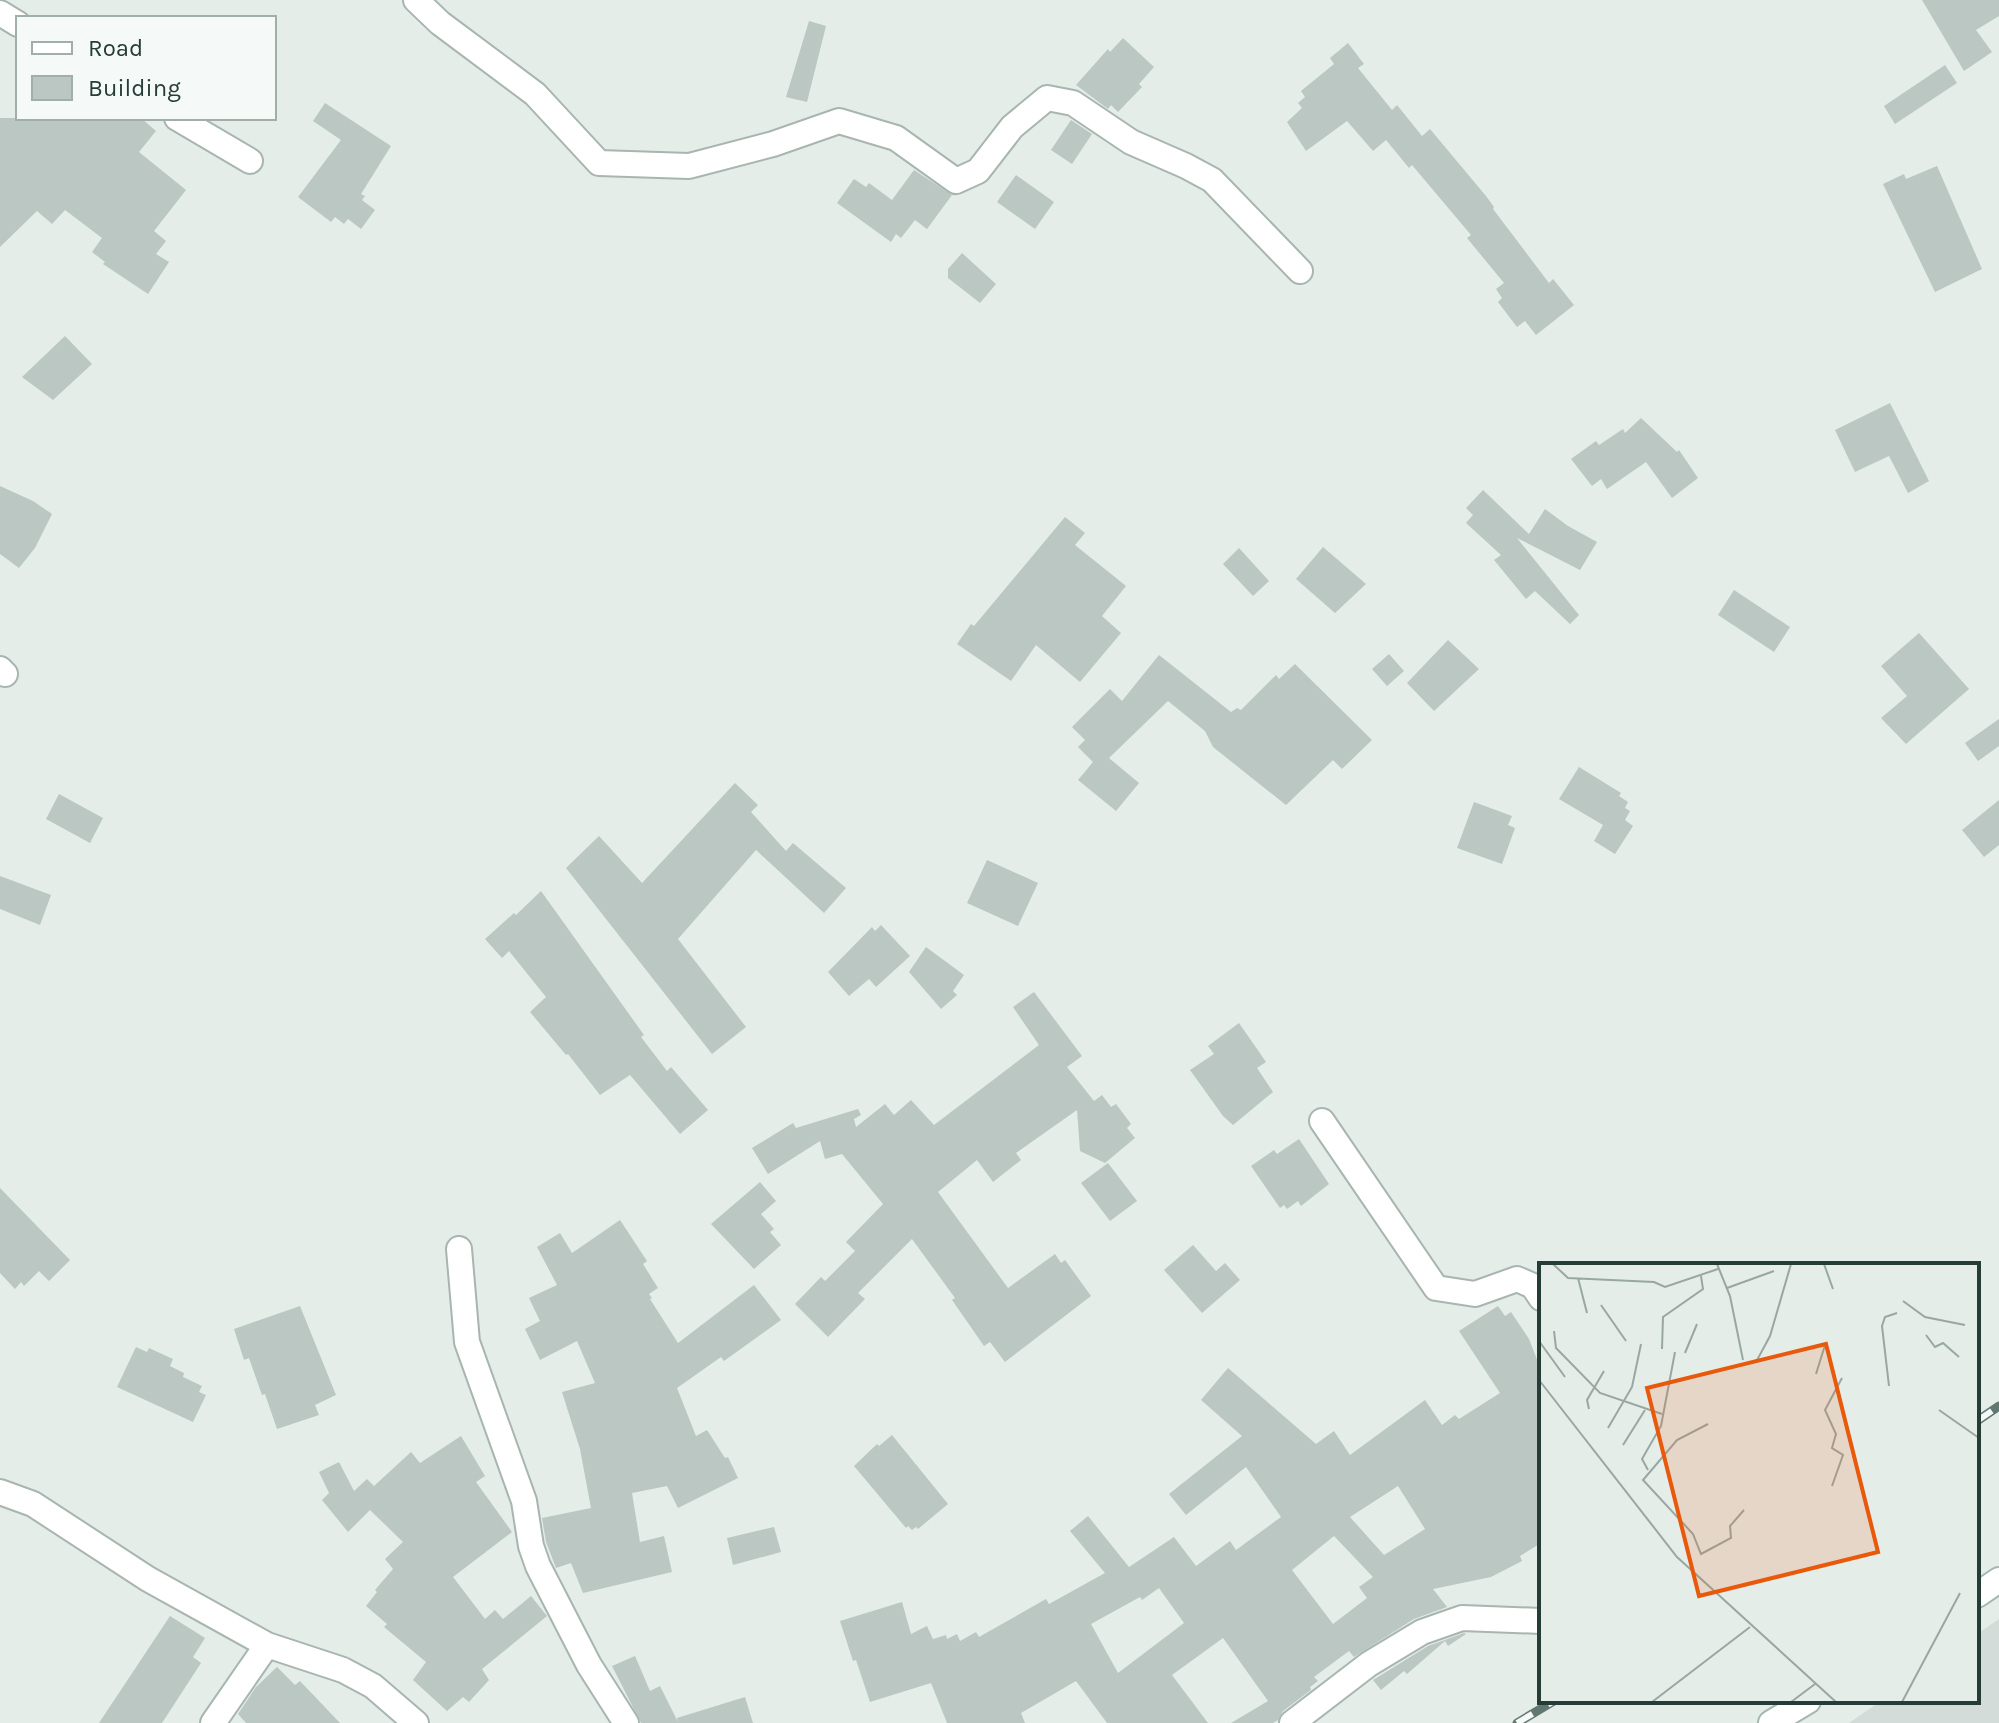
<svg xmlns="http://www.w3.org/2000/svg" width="1999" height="1723" font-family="Karla,sans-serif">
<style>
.built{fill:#d3dcd8}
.building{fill:#bac7c2;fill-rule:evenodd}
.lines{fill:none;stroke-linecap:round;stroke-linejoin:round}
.street-casing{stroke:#a8b5b0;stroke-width:28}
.secondary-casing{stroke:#a4b7b1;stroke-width:28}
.street{stroke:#fff;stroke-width:24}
.secondary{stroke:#fff;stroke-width:24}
.rail-casing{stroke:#617872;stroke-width:9}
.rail{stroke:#f5f9f7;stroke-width:6;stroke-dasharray:18;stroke-linecap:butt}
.inset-road{fill:none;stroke:#99a7a2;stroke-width:2}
.view{fill:#e8590c;fill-opacity:0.15;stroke:#e8590c;stroke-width:4}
.inset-edge{fill:none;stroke:#263d37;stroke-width:4}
</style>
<rect width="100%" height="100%" fill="#e5ede9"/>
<path class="built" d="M1999,1619v104h-150l32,-22h96v-67z"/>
<path class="building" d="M1922,0h77v16l-23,14 16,22 -28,19z
M809,21l17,5 -19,76 -21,-5z
M1123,38l31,29 -15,17 3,3 -24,25 -7,-7 -3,4 -32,-24 32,-36 2,3z
M1348,43l16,21 -6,4 34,42 5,-5 25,31 8,-7 56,67 8,11 -1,2 56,74 4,-4 21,26 -38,30 -11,-14 -8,6 -19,-25 4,-4 -6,-9 8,-6 -37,-45 4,-3 -59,-70 -3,3 -23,-28 -13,11 -26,-30 -41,30 -19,-29 15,-14 -4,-5 7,-6 -4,-6 33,-27 -4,-6z
M1945,65l12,18 -62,41 -11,-18z
M325,103l66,43 -30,48 4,2 -3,4 13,10 -14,19 -13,-10 -4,5 -9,-7 -4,5 -33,-25 43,-57 -28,-19z
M0,118h141l15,13 -17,21 47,38 -32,41 12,10 -10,13 13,8 -21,32 -45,-30 2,-2 -13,-10 10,-14 -37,-28 -13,14 -15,-13 -37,36z
M1071,120l21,14 -20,30 -21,-14z
M1937,166l45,103 -47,23 -52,-108 21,-10 2,5z
M914,170l38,25 -25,34 -12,-9 -14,18 -5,-4 -5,8 -54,-39 17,-24 12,8 3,-4 23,17z
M1016,175l38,27 -19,27 -38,-27z
M962,253l34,31 -16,19 -32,-25v-9z
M65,336l27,28 -39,36 -31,-23z
M1890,403l39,78 -21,12 -19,-37 -34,16 -20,-42z
M1641,418l36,34 2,-2 19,28 -26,20 -26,-36 -39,27 -6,-10 -9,7 -21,-27 25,-18 3,4 24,-16 2,4z
M0,486l33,15 19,13 -17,34 -16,20 -19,-14z
M1483,490l46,44 16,-25 23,17 29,16 -17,28 -63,-32 62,77 -9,9 -35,-33 -9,8 -32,-39 7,-5 -35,-32 7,-8 -7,-7z
M1065,517l20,16 -10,12 51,41 -24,30 19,17 -41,49 -44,-37 -25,36 -54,-37 14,-20 3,2z
M1323,547l43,37 -31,29 -39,-34z
M1239,548l30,33 -16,15 -30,-32z
M1734,590l56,37 -16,25 -56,-37z
M1919,633l50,56 -63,55 -25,-26 26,-22 -26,-30z
M1448,640l31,29 -45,42 -27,-28z
M1389,654l15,17 -17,15 -15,-17z
M1159,655l72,57 6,-4 4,2 35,-35 3,4 16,-15 77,76 -30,29 -9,-9 -47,45 -73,-58 -8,-16 -37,-30 -59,57 30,25 -23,28 -38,-31 15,-18 -15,-15 7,-7 -13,-13 38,-38 12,12z
M1999,719v27l-21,15 -13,-18z
M1579,767l42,26 -2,3 9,6 -3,6 5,3 -5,9 8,6 -18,28 -21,-13 9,-16 -44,-26z
M735,783l23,22 -7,7 35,39 7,-8 53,45 -22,25 -68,-63 -78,89 68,88 -34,27 -146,-186 33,-32 43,47z
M59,794l44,24 -13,25 -44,-24z
M1999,800v45l-15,12 -22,-27z
M1474,802l38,14 -4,9 7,3 -13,36 -45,-16z
M987,860l51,23 -20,43 -51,-23z
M0,876l51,19 -11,30 -40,-16z
M541,891l103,144 -3,2 26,34 4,-4 37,43 -28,24 -50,-59 -30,20 -32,-41 -2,1 -36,-43 16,-15 -37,-46 -7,7 -17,-19 29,-26 2,2z
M881,925l29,31 -34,31 -7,-8 -20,17 -21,-24 44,-45 3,4z
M926,947l38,28 -11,16 4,4 -16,14 -32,-37z
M1034,992l48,64 -15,11 27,34 8,-6 9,12 5,-3 15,20 -4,4 8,10 -30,25 -25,-12 -3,-41 -61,43 5,7 -28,22 -16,-22 -39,32 70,96 47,-34 6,9 4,-3 26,36 -86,66 -15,-20 -6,4 -32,-46 3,-2 -43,-59 -54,54 7,6 -37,38 -33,-33 26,-27 4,4 30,-30 -9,-9 37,-38 -41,-50 -17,5 -5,-18 -52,33 -16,-26 41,-25 3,5 62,-19 3,6 -7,4 2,8 29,-23 9,11 17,-15 23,25 105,-80 -26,-38z
M1239,1023l27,39 -9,6 16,24 -40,33 -10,-9 -33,-46 24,-16 -6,-8z
M1299,1139l30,45 -28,22 -3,-5 -11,8 -3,-4 -4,3 -29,-42 23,-16 3,4z
M1108,1163l29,38 -27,20 -29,-38z
M760,1182l16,19 -15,13 13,15 -4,3 11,13 -27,24 -43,-45z
M0,1188l70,72 -21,21 -10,-10 -15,15 -3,-4 -6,7 -15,-16z
M620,1220l27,41 -4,3 15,24 -9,6 3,4 -2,1 28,44 76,-58 27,35 -57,41 -3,-4 -44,31 19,48 11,-6 18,28 3,-1 10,21 -60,30 -11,-22 -35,7 8,49 24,-6 8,36 -89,21 -12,-30 -15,5 -10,-26 -4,-24 49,-10 -11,-59 -18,-57 33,-9 -18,-42 -37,19 -15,-31 15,-8 -11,-23 28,-13 -20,-38 23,-14 12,20z
M1193,1245l23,26 9,-8 15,17 -38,33 -38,-43z
M300,1306l36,89 -21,10 4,10 -42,14 -12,-35 -3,1 -13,-37 -5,2 -10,-31z
M1498,1306l7,10 6,-4 18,27 12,31v173l-21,13 2,5 -31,16 -58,12 14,18 -33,12 -60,38 -5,-6 -35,26 4,4 -8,6 1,3 -28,21 -5,9 -5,3h-42l37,-22 -45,-63 -51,37 36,48h-101l-31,-42 -55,32 4,10h-78l-16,-40 -61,19 -14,-42 -3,1 -13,-40 62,-19 9,32 16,-8 6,13 13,-4 1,4 10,-5 3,7 16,-9 3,5 67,-38 3,5 56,-31 -35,-42 18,-15 41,51 45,-30 22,29 34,-25 6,9 45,-33 -35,-50 -60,48 -17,-21 73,-58 -41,-36 27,-32 88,76 18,-13 16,24 75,-55 17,25 13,-10 4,4 41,-26 -41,-62zM1398,1486l27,43 -41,26 -34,-38zM1334,1536l39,41 -14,10 8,11 -34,26 -41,-54zM1159,1588l25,35 -66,50 -27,-49 49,-27 2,3z
M136,1347l11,5 2,-4 24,11 -3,7 14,7 -1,4 19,9 -3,6 7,3 -13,27 -76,-35z
M892,1435l56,69 -30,25 -2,-2 -4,3 -4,-4 -2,2 -52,-62 23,-22 2,2z
M461,1436l24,40 -9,6 36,50 -59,45 32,42 10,-9 8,9 28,-23 16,20 -65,53 7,11 -20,22 -6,-5 -16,14 -34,-31 13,-18 -42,-35 3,-3 -21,-18 11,-14 -2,-2 18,-21 -8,-10 18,-17 -33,-32 -22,22 -26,-32 7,-7 -10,-21 20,-10 15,29 13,-12 7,7 37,-34 9,11z
M774,1527l7,25 -48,13 -6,-27z
M170,1616l35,22 -12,19 8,6 -39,60h-63z
M1464,1633l2,1 -18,12 -3,-5 -38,33 -3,-3 -23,19 -8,-10 55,-34z
M635,1656l15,35 10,-5 18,36 -1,-4 68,-21 8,26h-112l-29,-57z
M277,1667l18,18 5,-4 40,42h-94l-8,-9 18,-27z"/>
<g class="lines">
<defs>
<path id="street" d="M416,0l24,23 95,71 64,69 90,3 84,-22 66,-23 57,17 60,43 22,-10 34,-44 35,-29 26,5 58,39 55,24 26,14 88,91
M0,13l18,11
M177,118l73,43
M0,669l5,5
M1322,1121l114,167 39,6 42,-15 16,7 8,12
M459,1249l8,93 57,159 7,45 7,20 51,99 37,58
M0,1492l33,12 115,75 119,66 76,25 30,16 43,37
M213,1723l54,-78
M1292,1723l77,-59 53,-32 40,-14 79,3"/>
<path id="secondary" d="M1977,1595l22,-15
M1771,1723l37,-22"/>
</defs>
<use href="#street" class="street-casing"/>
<use href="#secondary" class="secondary-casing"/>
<use href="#street" class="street"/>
<use href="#secondary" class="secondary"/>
<defs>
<path id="rail" d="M1977,1421l22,-15
M1517,1723l37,-22"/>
</defs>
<use href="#rail" class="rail-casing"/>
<use href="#rail" class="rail"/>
</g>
<g transform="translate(1539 1263)">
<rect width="440" height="440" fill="#e5ede9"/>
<path class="inset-road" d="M14,1l15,14 86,4 11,5 53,-18M178,1l13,32 13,64M285,1l9,25M39,15l9,35M188,25l47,-17M364,38l22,16 40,8M62,42l25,36M15,68l2,17 44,45 62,21M387,72l9,12 8,-4 16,14M0,78l26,36M123,86l1,-32 40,-28 -2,-13M146,90l12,-29M217,99l14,-26 21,-72M277,111l10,-32M0,117l138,177 159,145M350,123l-7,-60 3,-9 12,-4M50,146l-2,-9 17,-29M400,147l40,28M169,161l-31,16 -34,40 50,54 8,20 30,-16 -1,-12 14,-16M69,165l24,-41 9,-43M84,182l22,-35M109,207l-6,-11 19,-33 14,-74M293,223l11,-31 -11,-7 4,-14 -11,-24 17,-32M113,439l98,-75M252,439l24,-18M363,439l58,-109"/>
<path class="view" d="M287,81l52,208 -179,44 -52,-208z"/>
<rect width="440" height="440" class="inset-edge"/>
</g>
<rect x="16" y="16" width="260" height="104" fill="#f5f9f7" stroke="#a2aeaa" stroke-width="2"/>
<rect x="32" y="42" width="40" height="12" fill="#ffffff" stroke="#a2aeaa" stroke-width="2"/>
<text x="88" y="56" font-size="24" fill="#263d37">Road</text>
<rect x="32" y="76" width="40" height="24" fill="#bac7c2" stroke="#a2aeaa" stroke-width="2"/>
<text x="88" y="96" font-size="24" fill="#263d37">Building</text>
</svg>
